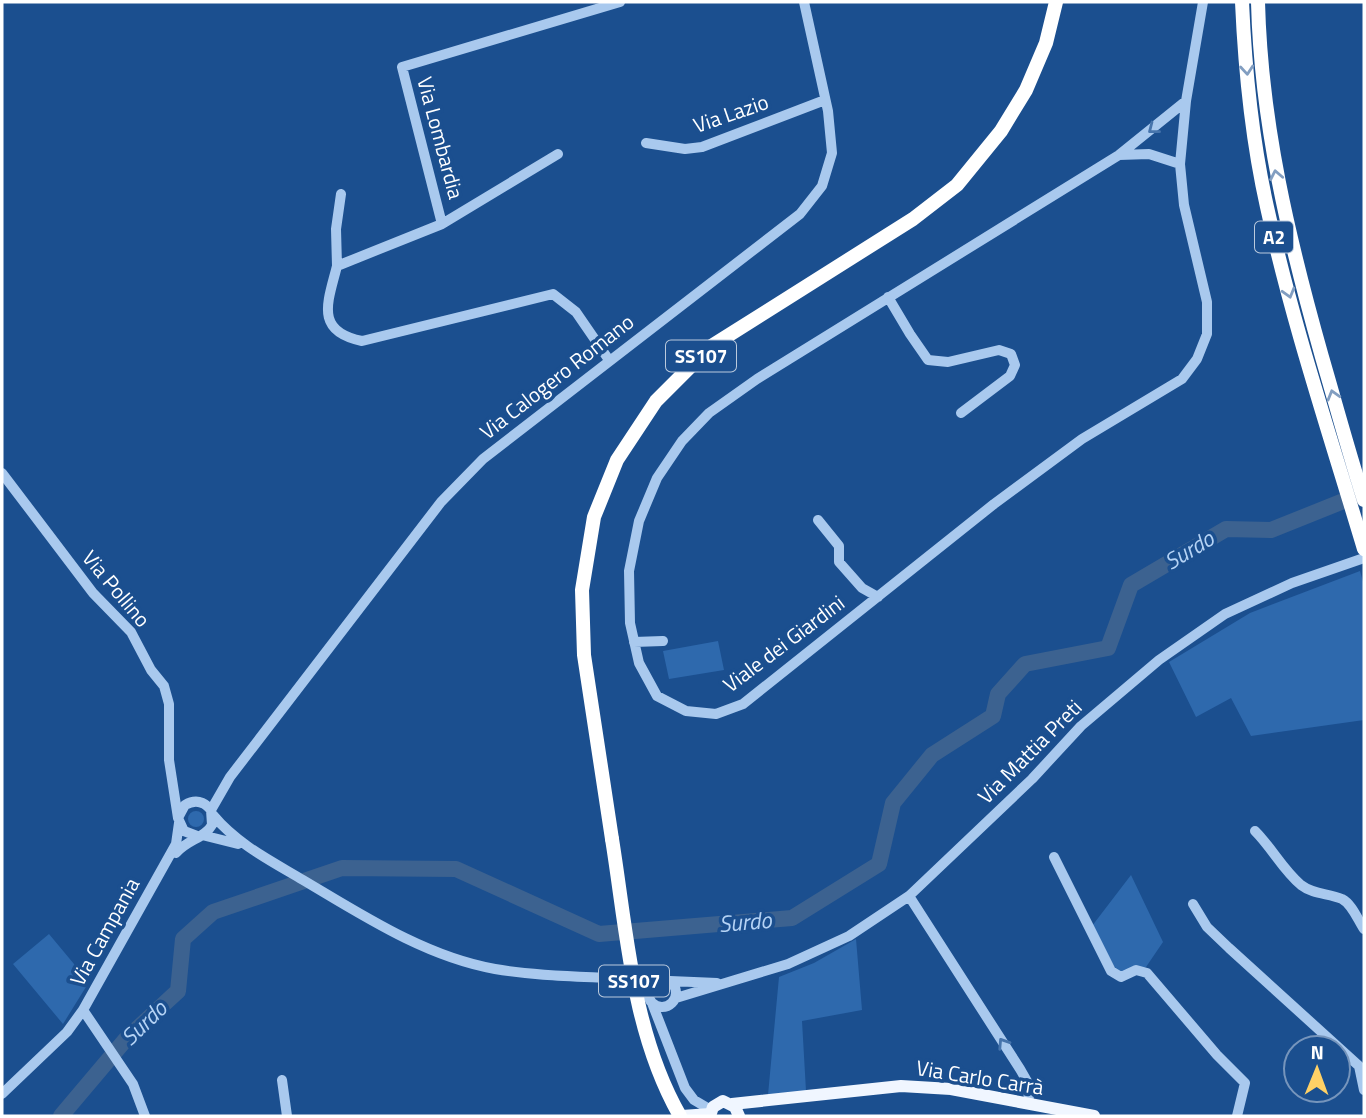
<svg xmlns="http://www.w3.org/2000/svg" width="1366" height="1118" font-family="'Titillium Web',sans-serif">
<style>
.green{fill:#2e69ad}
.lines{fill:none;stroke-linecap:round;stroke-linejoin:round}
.river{stroke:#3c6290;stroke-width:16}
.minor{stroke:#a9c9ee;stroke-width:10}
.major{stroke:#f0f6ff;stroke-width:12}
.highway{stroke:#fff;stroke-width:14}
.highway-bridge{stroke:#fff;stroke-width:14}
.oneway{stroke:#829ec1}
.oneway2{stroke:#4674ac}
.labels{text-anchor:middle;stroke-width:7;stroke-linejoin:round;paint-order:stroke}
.shield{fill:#1b4f8f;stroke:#bbcadd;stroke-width:2}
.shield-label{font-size:19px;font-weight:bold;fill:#fff}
.street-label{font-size:21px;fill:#fff;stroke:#1b4f8f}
.water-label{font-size:23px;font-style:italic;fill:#b5d3f5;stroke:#1b4f8f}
</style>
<rect width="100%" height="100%" fill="#1b4f8f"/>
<path class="green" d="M1360,571l4,14v135l-113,16 -20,-38 -35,19 -27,-55 81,-49z
M718,641l6,29 -55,9 -6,-28z
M188 819a8 8 0 1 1 16 0a8 8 0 1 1-16 0Z
M1131,875l32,67 -17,25 -27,8 -27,-49z
M49,934l40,48 -26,42 -50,-60z
M856,939l6,71 -60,11 4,70 -38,4 11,-118 35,-14z"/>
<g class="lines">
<path class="river" d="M61,1116l65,-77 52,-48 5,-52 30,-27 129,-44 114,1 143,65 193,-16 87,-54 14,-61 39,-48 61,-39 5,-22 27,-30 83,-16 23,-63 95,-56 45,1 90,-36"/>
<path class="minor" d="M1186,101l-67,54 -362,224 -48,34 -27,28 -25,37 -18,43 -10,50 1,52 9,40 18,33 29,15 30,3 27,-10 251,-200 88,-65 100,-60 15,-20 10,-25v-32l-23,-97 -4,-41 6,-63 17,-99
M646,143l39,6 17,-2 123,-47
M558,154l-116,70 -105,42c-9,36 -23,65 25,75l191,-47 23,18 33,48
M1119,155l30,-1 31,10
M442,224l-40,-157 218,-65
M337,266l-1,-37 5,-35
M888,297l22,37 18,26 20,2 51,-12 12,4 4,11 -5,11 -49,37
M2,473l91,120 38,39 20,38 13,16 5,18v56l9,58
M818,520l21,26v16l23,26 16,9
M634,642l29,-1
M211,810l19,-33 211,-275 42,-43 317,-245 22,-28 10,-33 -4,-42 -24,-109
M213,815c24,29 58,46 90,65 59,35 123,77 192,89 52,9 107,7 160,12
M1255,831c17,17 28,39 46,54 13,10 27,8 41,14 10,5 16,21 22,30
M202,835l36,9
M176,853c10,-13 29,-15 36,-28l-1,-15c-7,-9 -16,-11 -26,-5l-7,13 6,13 13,5
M1054,857l57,114 10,6 15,-7 11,3 70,82 28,28 -8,33
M909,896l111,173 8,14 1,21
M1193,904l14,23 22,21 130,118 5,24
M648 993a14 14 0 1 1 28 0a14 14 0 1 1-28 0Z
M670,981l47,2
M676,998l112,-34 61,-28 60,-40 123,-117 49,-53 78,-66 66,-46 67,-31 72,-25
M652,1003l33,85 9,12 17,10
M83,1010l50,74 12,32
M282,1080l5,36
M2,1094l65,-62 16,-22 93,-166 3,-21"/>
<path class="major" d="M732,1104l169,-18 50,3 143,27
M682,1116l28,-2
M710,1116l3,-9 10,-6 12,6 4,9"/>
<path class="highway" d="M1242,2c3,68 10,138 25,205 25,115 63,228 97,342
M1258,2c3,122 31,238 64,355 14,48 27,96 42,143
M612,839l-28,-184 -2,-65 12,-73 23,-57 39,-59 54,-54 203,-128 44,-34 44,-54 25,-41 20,-47 10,-41"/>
<path class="highway-bridge" d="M612,839c15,93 20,193 68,277"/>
</g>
<defs><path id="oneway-chevron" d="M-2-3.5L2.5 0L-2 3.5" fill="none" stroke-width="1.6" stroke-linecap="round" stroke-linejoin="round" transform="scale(1.75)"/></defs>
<g class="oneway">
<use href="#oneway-chevron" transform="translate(1247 70) rotate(85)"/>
<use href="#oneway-chevron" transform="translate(1276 175) rotate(-101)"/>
<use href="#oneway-chevron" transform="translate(1289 293) rotate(74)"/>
<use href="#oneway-chevron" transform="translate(1333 395) rotate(-106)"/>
</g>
<g class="oneway2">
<use href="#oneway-chevron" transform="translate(1153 129) rotate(142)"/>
<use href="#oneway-chevron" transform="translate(1003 1043) rotate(-123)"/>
</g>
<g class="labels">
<g class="shield">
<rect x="1255" y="221.5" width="38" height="31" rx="5"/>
<rect x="666" y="340.5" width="70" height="31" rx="5"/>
<rect x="599" y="965.5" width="70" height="31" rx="5"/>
</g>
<g class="shield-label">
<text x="1274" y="244">A2</text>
<text x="701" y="363">SS107</text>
<text x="634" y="988">SS107</text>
</g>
<g class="street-label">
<text transform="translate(731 114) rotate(-19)" y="7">Via Lazio</text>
<text transform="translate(440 138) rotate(75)" y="7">Via Lombardia</text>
<text transform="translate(557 377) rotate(-38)" y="7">Via Calogero Romano</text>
<text transform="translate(116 589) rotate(50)" y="7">Via Pollino</text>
<text transform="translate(784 644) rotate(-37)" y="7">Viale dei Giardini</text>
<text transform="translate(1030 752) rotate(-45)" y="7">Via Mattia Preti</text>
<text transform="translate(105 932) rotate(-61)" y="7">Via Campania</text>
<text transform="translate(980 1078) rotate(9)" y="7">Via Carlo Carrà</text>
</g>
<g class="water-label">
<text transform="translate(1189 550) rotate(-31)" y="8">Surdo</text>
<text transform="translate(745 922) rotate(-5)" y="8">Surdo</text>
<text transform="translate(144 1023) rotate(-44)" y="8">Surdo</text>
</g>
</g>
<rect width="1366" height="1118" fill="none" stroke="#ffffff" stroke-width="7"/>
<g transform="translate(1317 1069) rotate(1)"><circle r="33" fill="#1b4f8f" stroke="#7695bc" stroke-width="2"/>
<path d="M0-5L12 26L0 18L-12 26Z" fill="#ffd166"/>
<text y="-10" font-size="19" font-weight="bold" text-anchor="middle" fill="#ffffff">N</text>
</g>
</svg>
